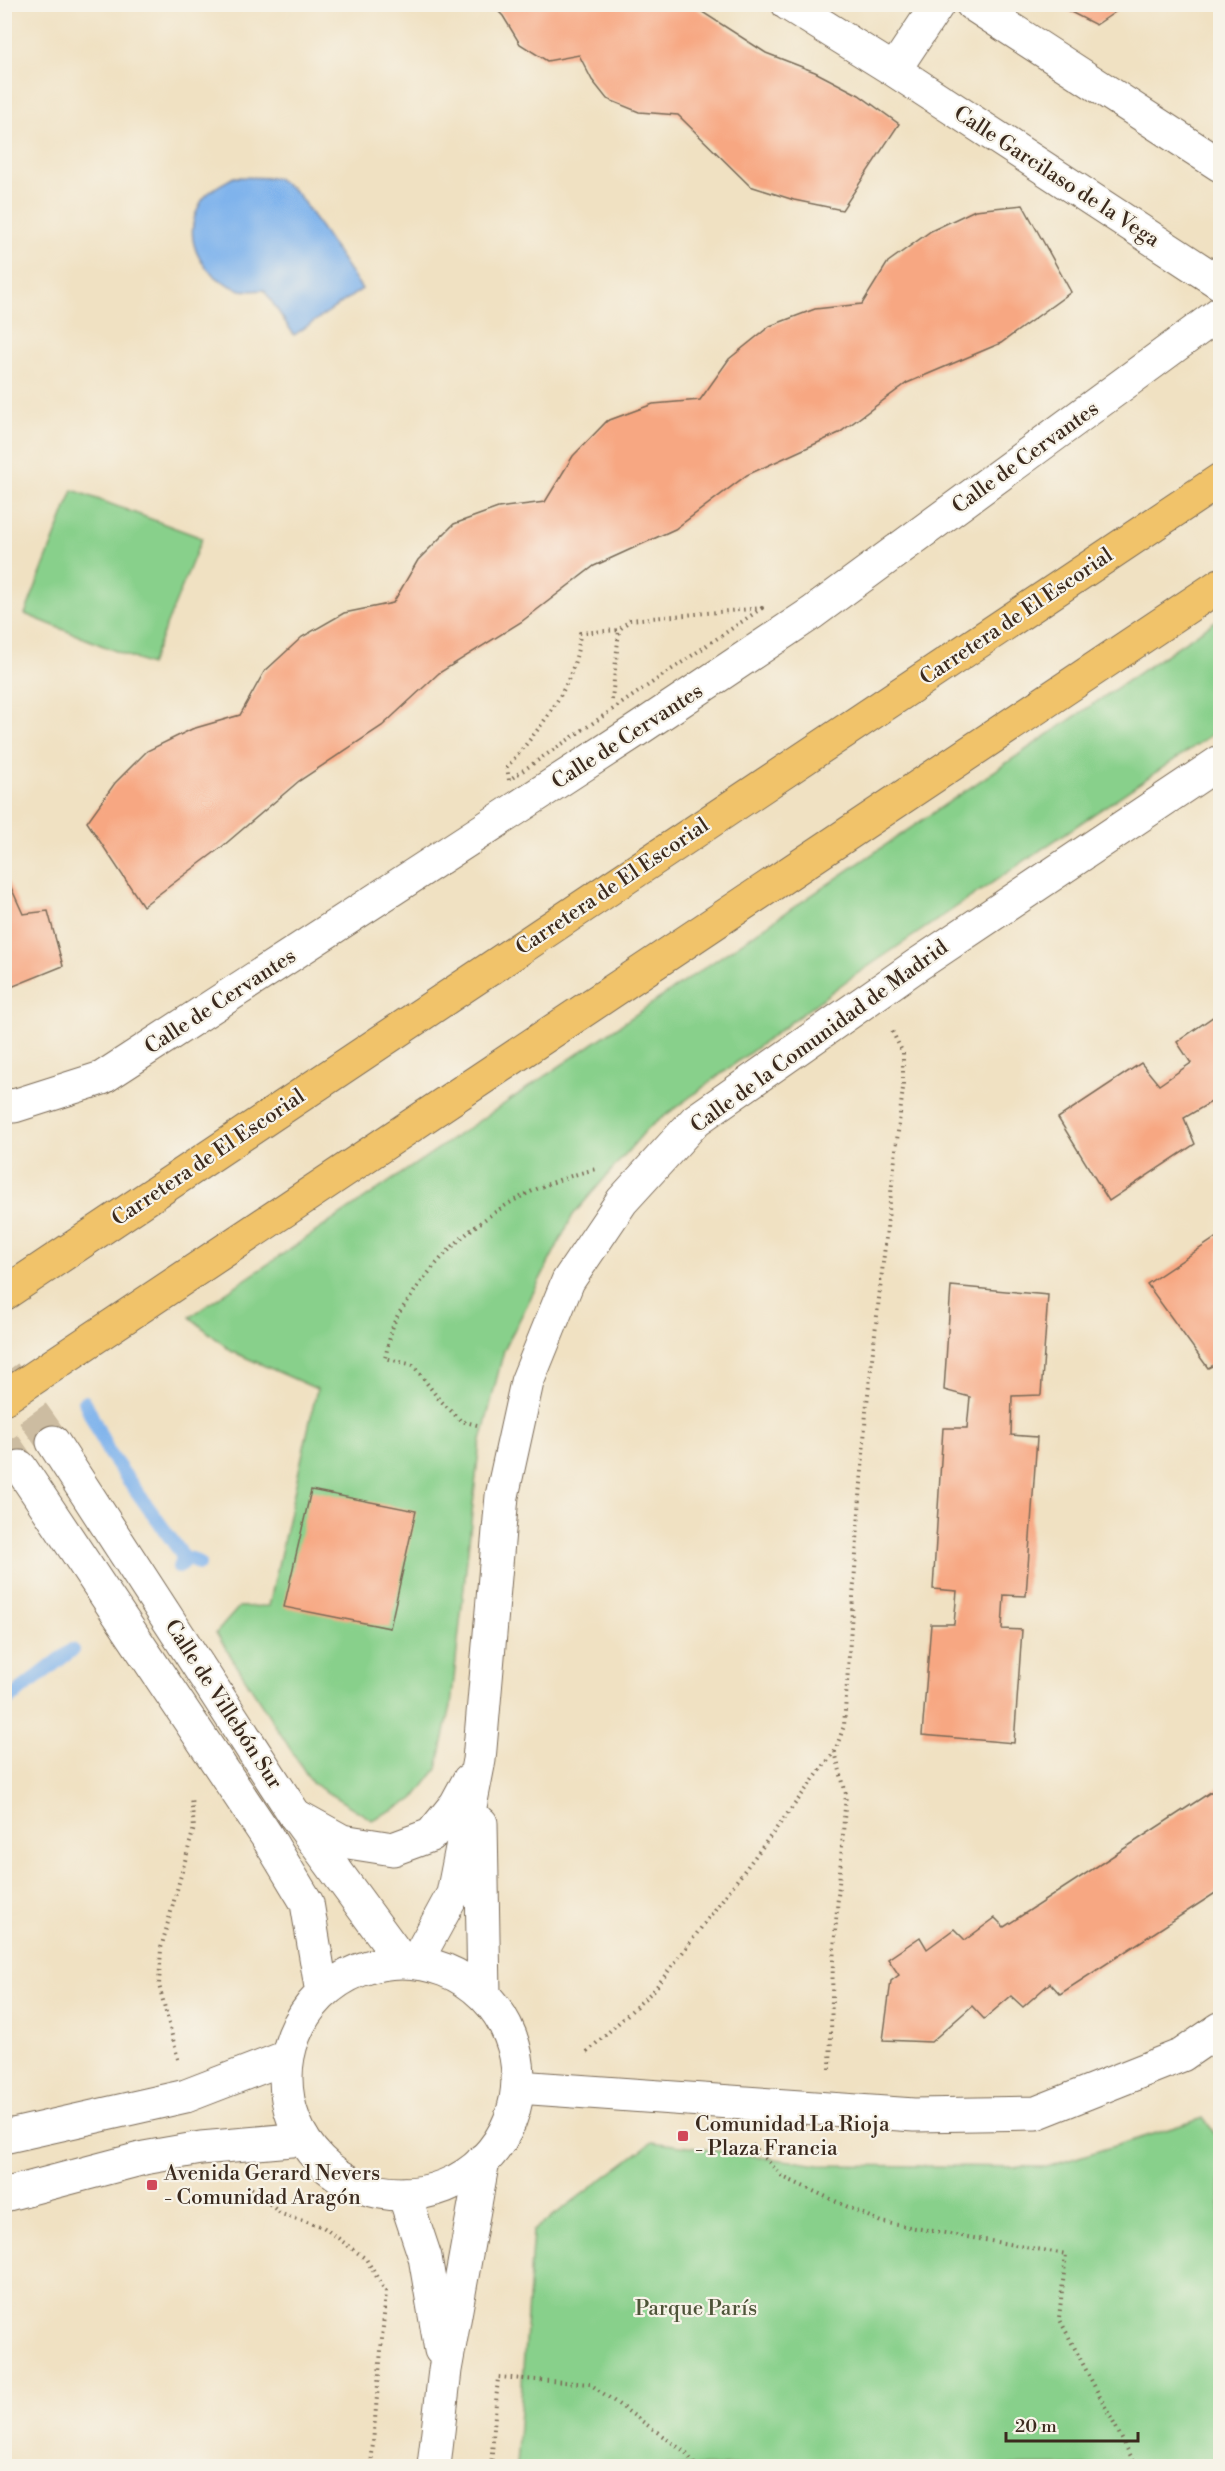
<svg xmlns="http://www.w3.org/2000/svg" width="1225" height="2471" font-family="'Libre Bodoni',serif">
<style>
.green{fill:#88d08b;stroke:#627d54;stroke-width:1.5}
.water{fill:#7fb3ec;stroke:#5d6e85;stroke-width:1.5}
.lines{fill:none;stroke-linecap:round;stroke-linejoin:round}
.stream{stroke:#7fb3ec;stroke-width:14}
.building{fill:#f7a782}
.tertiary-tunnel{stroke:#ccbca1;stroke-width:33;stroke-dasharray:33 16;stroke-linecap:butt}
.minor-casing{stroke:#7a6a57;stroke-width:35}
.tertiary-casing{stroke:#7a6a57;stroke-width:35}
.trunk-casing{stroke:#7a6a57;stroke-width:35}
.path{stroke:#7a6a57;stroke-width:4;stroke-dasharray:1.5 4.5;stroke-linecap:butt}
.minor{stroke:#fff;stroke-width:33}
.tertiary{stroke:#fff;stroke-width:33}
.trunk{stroke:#f1c36a;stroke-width:33}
.poi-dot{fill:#d1495b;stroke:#f7f3e8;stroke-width:2}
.labels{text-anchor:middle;stroke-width:4.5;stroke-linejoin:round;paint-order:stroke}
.street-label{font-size:21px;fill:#3b2a1e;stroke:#f7f3e8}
.poi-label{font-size:21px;fill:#3b2a1e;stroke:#f7f3e8;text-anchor:start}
.park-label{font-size:21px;fill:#4e5439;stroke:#f7f3e8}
</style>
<rect width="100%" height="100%" fill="#f7f3e8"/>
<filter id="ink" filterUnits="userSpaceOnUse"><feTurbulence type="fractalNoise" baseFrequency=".0167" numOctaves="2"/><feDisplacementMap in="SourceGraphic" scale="12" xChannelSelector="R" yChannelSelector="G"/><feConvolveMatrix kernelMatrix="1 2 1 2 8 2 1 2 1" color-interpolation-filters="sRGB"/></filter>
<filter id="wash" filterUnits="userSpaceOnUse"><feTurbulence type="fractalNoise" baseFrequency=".008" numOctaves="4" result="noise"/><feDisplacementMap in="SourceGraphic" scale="24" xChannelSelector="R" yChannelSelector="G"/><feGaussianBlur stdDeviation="1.35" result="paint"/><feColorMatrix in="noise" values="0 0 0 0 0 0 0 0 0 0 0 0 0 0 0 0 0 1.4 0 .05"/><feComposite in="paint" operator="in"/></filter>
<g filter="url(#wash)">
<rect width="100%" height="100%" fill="#f0e1c2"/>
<path class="green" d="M73,490l129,48 -52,127 -125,-51z
M1220,618v111l-375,253 -198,147 -74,86 -69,135 -25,99 -28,257 -14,63 -23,30 -42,21 -60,-37 -96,-150 23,-26 30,-1 48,-217 -86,-38 -41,-34z
M1204,2118l16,24v324h-704l17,-235 119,-89 167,23 228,2z"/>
<path class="water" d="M234,177l43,1 21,16 64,95 -68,46 -30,-45c-7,0 -16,2 -23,0 -38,-12 -62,-49 -40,-88 7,-12 21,-18 33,-25z"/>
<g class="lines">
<path class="stream" d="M85,1402l24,51 72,100 2,9 -4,5
M182,1558l10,1 7,5
M4,1703l68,-53"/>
</g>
<g id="blocks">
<path class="building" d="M491,4h199l76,49 49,19 44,23 40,29 -57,86 -48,-10 -44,-14 -72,-71 -39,-3 -32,-13 -15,-19 -13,-25 -32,6 -27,-17 -17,-28z
M1055,4h72l-31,21z
M1023,205l48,87 -70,51 -94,40 -68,50 -92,42 -72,54 -81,37 -73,56 -82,51 -57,53 -83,55 -76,65 -80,60 -56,-84 28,-39 32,-32 45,-22 48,-14 24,-43 38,-35 42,-24 49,-10 25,-43 36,-36 44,-16 47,-6 28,-46 34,-35 46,-17 47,-4 29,-41 41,-33 45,-17 47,-5 26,-42 43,-31 44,-21z
M4,872l19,42 25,-3 15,55 -59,24z
M1220,1012v102l-9,-12 -27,16 11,26 -86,57 -51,-83 83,-55 18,22 32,-22 -14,-21z
M1220,1235v127l-12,6 -61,-84z
M951,1286l97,9 -7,100 -29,1 -1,39 26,2 -11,159 -22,-1 -2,34 20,1 -8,113 -92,-8 9,-111h23l3,-33 -24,-2 10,-161h24l3,-31 -26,-7z
M311,1490l105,21 -26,117 -106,-21z
M1220,1786v104l-160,104 -10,-11 -27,24 -12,-11 -27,23 -12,-13 -41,36 -48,-2 8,-59 8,-6 -11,-16 32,-22 7,12 27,-20 11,11 30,-22 9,9z"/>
</g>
</g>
<g filter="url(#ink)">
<use href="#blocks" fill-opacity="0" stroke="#7a6a57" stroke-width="1.5"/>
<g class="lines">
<path class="tertiary-tunnel" d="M4,1373l49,69
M4,1444l16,23"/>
<defs>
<path id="minor" d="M788,4l106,66 326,213
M972,4l248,161
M894,70l44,-66
M4,1105l10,1 88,-28 535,-348 175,-117 408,-300
M295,1815l47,26 51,8 38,-14 25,-31 13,-24
M481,1823l3,172
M416,1962l37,-68 26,-134 23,-264 25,-114 41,-101 54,-80 74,-81 221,-155 303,-203
M518,2087l396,28 122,-2 146,-58 38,-26
M4,2137l182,-41 101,-39
M404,2194l21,63 16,93
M4,2195l140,-37 57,-10 102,-9
M434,2466l11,-96 38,-210"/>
<path id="tertiary" d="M53,1442l242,373 107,146
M20,1467l246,368 41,68 15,90
M286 2078a116 116 0 1 1 232 0a116 116 0 1 1-232 0Z"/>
<path id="trunk" d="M4,1294l1216,-814
M4,1398l1216,-813"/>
</defs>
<use href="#minor" class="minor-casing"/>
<use href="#tertiary" class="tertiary-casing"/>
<use href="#trunk" class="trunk-casing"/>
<path class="path" d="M762,608l-253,172 -2,-13c33,-39 69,-80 73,-134l39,-3 11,-10z
M612,700l7,-70
M477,1425l-16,-4 -23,-23 -25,-33 -28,-7c3,-11 5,-24 9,-35 4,-11 14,-21 20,-31 45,-64 106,-105 182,-123
M587,2052l67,-62 181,-239 9,-25 22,-314 37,-324v-35l-11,-22
M178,2059l-19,-74 2,-37 33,-120 -3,-31
M830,2069l3,-108 13,-167 -11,-42
M752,2145l31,32 98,45 185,32 -7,64 77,148
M246,2186l4,1 31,27 42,13 43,32 20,33 -15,174
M491,2466l7,-89 92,7 95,68 11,14"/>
<use href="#minor" class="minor"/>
<use href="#tertiary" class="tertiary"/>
<use href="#trunk" class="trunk"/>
</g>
</g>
<g class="poi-dot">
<rect x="677" y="2130" width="12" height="12" rx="3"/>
<rect x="146" y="2179" width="12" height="12" rx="3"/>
</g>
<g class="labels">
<g class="street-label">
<text transform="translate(1057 176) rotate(33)" y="7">Calle Garcilaso de la Vega</text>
<text transform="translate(1025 457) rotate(-36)" y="7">Calle de Cervantes</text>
<text transform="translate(1016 616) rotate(-34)" y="7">Carretera de El Escorial</text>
<text transform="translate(627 736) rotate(-33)" y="7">Calle de Cervantes</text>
<text transform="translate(612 886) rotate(-34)" y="7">Carretera de El Escorial</text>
<text transform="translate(220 1001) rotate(-33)" y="7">Calle de Cervantes</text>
<text transform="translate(819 1036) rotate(-36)" y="7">Calle de la Comunidad de Madrid</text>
<text transform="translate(208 1157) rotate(-34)" y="7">Carretera de El Escorial</text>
<text transform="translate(224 1704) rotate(57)" y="7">Calle de Villebón Sur</text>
</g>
<g class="poi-label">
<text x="695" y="2131">Comunidad La Rioja<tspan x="695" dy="24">- Plaza Francia</tspan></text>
<text x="164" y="2180">Avenida Gerard Nevers<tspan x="164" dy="24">- Comunidad Aragón</tspan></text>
</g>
<g class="park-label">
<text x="696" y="2315">Parque París</text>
</g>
</g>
<rect width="1225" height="2471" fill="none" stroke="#f7f3e8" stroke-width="24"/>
<path d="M1006 2432v9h132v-9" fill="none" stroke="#3b2a1e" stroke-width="3"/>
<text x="1015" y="2432" font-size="18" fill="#3b2a1e" stroke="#f7f3e8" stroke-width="4.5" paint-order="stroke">20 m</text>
</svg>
